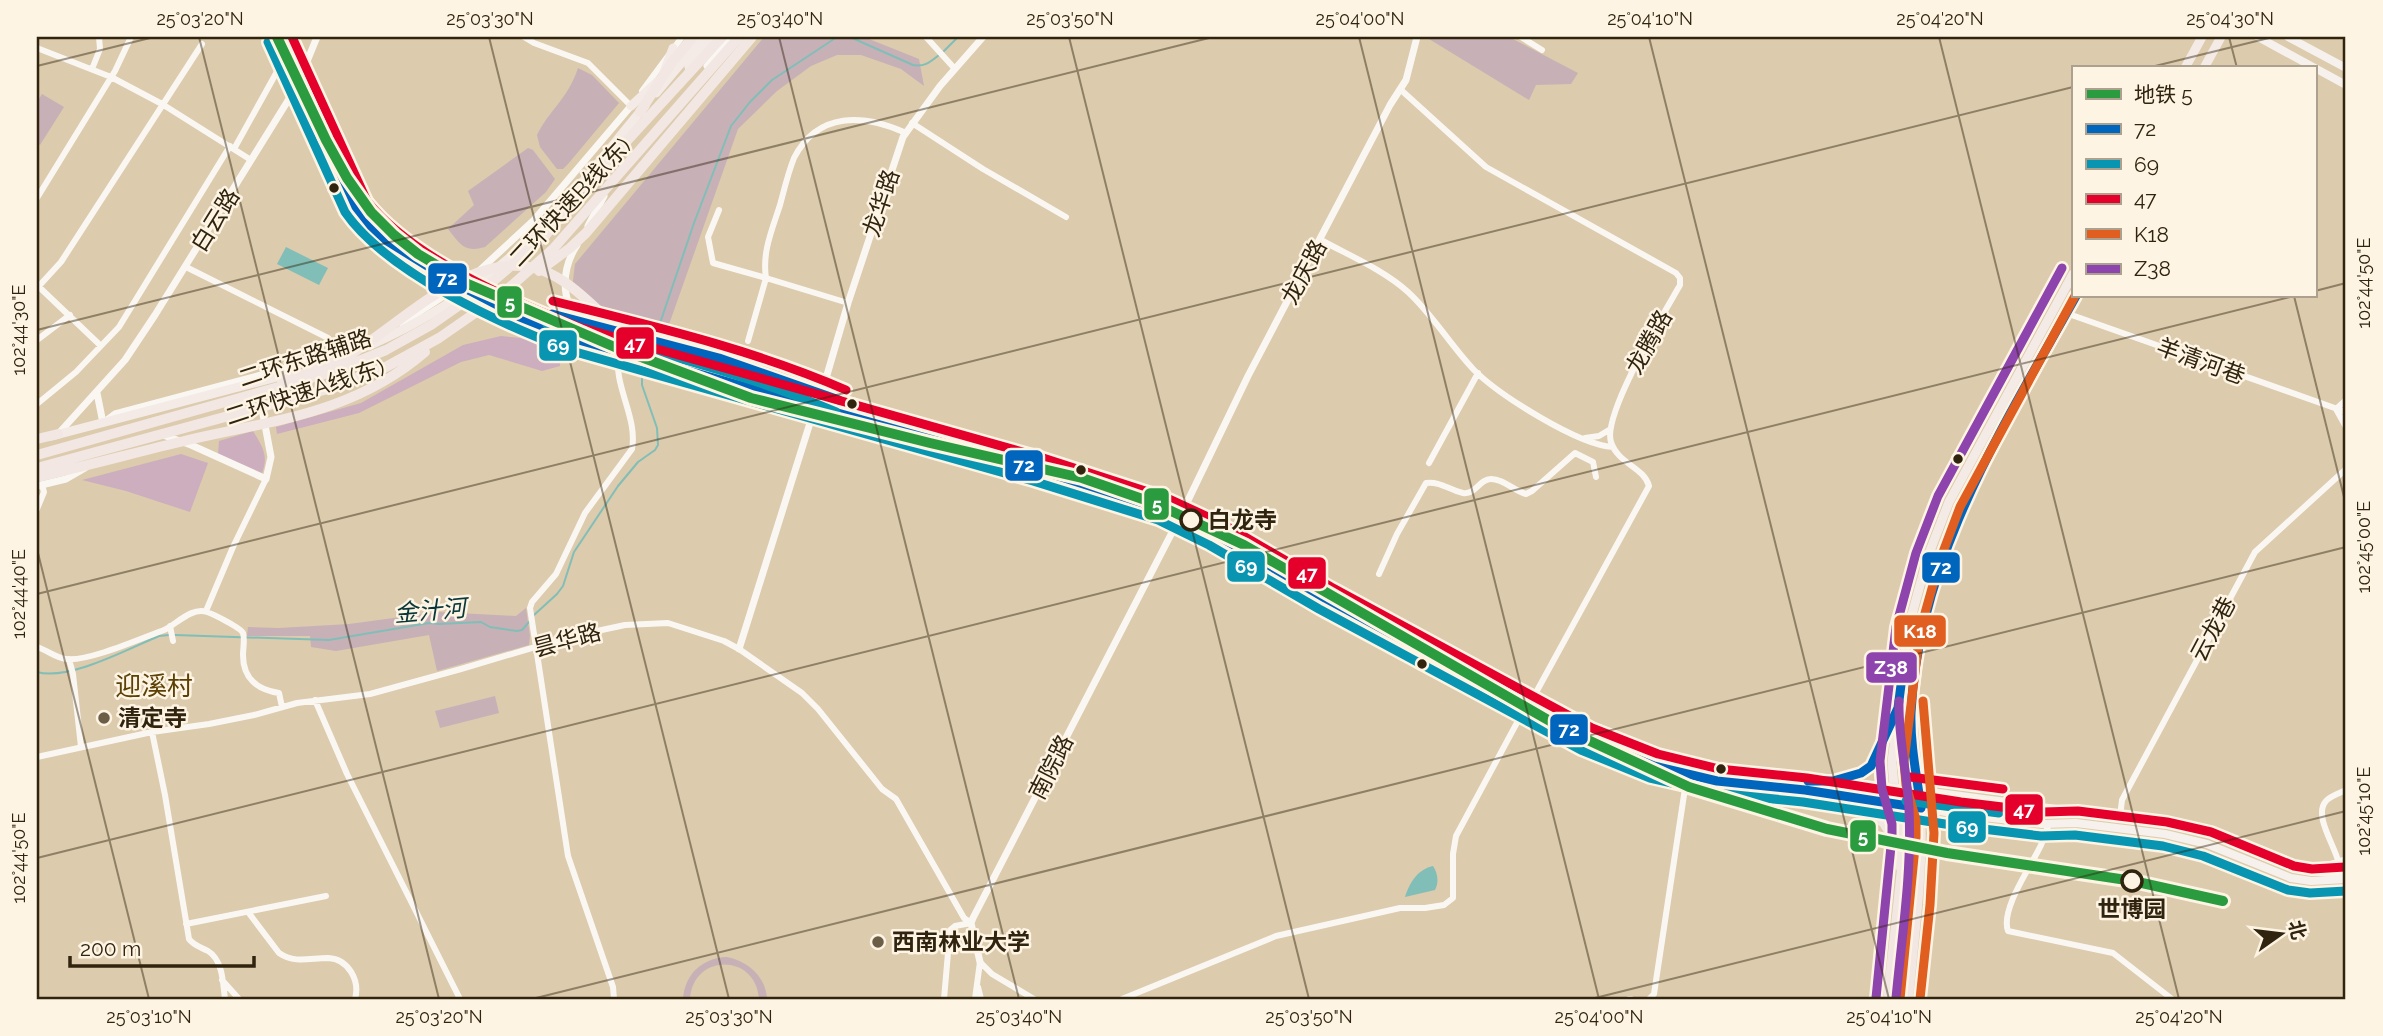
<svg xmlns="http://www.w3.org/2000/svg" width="2383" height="1036" font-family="Raleway,'Noto Sans SC',sans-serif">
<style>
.green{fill:#c8b0b7}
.forest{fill:#cdaebe}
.water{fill:#82beb8}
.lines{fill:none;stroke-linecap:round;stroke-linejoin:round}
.stream{stroke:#82beb8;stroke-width:2}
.minor{stroke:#faf7f3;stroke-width:6}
.tertiary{stroke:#faf7f3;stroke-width:7}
.secondary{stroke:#f7f1ed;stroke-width:8}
.primary{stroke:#f4ebe6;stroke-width:9}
.trunk{stroke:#f2e7e2;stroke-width:10}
.bus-1-casing{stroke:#fef4e4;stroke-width:14}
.bus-2-casing{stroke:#fef4e4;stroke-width:14}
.bus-3-casing{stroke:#fef4e4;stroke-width:14}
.bus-4-casing{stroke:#fef4e4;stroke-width:14}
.bus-5-casing{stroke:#fef4e4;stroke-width:14}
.bus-1{stroke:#0065bd;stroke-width:9}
.bus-2{stroke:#0795b1;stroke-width:9}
.bus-3{stroke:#e4002b;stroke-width:9}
.bus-4{stroke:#df5e20;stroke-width:9}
.bus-5{stroke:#8e44ad;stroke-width:9}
.metro-1-casing{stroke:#fef4e4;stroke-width:16}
.metro-1{stroke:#2b9b3f;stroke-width:10}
.ticks{fill:none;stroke:#30240e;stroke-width:2;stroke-opacity:0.45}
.bus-dot{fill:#30240e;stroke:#fef4e4;stroke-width:2.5}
.stop-dot{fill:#fef4e4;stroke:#30240e;stroke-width:3.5}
.poi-dot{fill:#6c5e46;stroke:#fef4e4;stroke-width:2.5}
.labels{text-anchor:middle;stroke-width:5;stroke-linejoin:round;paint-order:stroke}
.street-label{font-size:23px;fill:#30240e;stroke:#fef4e4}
.stop-label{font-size:23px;font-weight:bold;fill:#30240e;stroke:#fef4e4;text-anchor:start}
.poi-label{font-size:23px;font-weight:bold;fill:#30240e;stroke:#fef4e4;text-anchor:start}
.water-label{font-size:24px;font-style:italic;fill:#09373a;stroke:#fef4e4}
.quarter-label{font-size:26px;fill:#5c4105;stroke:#fef4e4}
.line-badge{stroke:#fef4e4;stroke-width:2.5}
.badge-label{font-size:19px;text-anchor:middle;font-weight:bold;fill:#fff}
.neatline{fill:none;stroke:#30240e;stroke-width:2.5}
.ticks-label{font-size:18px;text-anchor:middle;fill:#30240e}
</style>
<rect width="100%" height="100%" fill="#dccbad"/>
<path class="green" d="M764,37h100l55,22 5,27 -23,-17 -40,-14h-24l-26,11 -34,25 -39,38 -72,204 -55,-12 -39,-33 3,-24z
M1428,37h81l69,36 -7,11 -35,1 -7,15 -100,-61z
M578,68l14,7 27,28 -51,61 -5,5h-6l-17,-22 -3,-12c12,-25 31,-36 41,-67z
M42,94l22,13 -24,38 -3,-2v-41z
M528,148l5,2 22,29 -9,13 -61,55c-21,6 -25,-3 -37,-18l26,-24 -6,-14z
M526,608l4,28 -1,9 -92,26 -8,-36 -93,16 -25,-4 -1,-11h-63l1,-9 31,1 70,-4 89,-12 78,4z
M495,696l4,17 -59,15 -5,-17z
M727,957c21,4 39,20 40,42h-8c-3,-46 -66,-46 -69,0h-7c2,-25 19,-41 44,-42z"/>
<path class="forest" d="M501,336l20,2 39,11v17l-18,5 -53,-16 -28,7 -102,51 -82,21 -1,-7 85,-24 102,-58z
M253,431c9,15 16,24 9,42l-44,-19 1,-13z
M181,454l27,9 -18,49 -64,-21 -44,-11z"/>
<path class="water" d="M286,247l42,21 -9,17 -42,-21z
M1433,866c5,7 6,17 2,24l-30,7c5,-15 12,-27 28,-31z"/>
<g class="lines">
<path class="stream" d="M850,37l63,28c12,2 17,-3 26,-10
M944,51l14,-14
M657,332l37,-109 37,-97 19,-24 22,-22 65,-43
M534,615l23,-21 6,-8 11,-34 44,-66 20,-24 17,-12 3,-5 -1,-17 -15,-43v-9l3,-7
M175,635l154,5 100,-17 10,1 42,-2 9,5 27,4 5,-1 7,-8
M37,672c32,9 91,-23 122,-36l10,-1"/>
<path class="minor" d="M524,37l10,6 54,20 43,43 3,-4
M926,37l29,32
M1521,37l21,13
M37,48l74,29 51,27 89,56
M92,69l8,-20 -1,-12
M1400,89l86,78 190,106 4,5v7c-16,28 -78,130 -69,157 7,22 33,25 38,44l-116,212
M642,91l40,-54
M912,123l71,46 83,48
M234,149l45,-81 11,-6
M37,198l78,-127 16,-34
M719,210l-11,27 5,26 53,15 -18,63
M1321,240c29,16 63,30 87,52 25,23 43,54 66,78 25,25 104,75 139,77
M186,267l142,71 10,14
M37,285l64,61
M39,286l22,-24 141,-218
M848,303l-82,-25c-4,-26 6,-48 14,-73 4,-15 8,-32 14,-47 24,-47 70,-44 112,-25
M2066,313l280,99
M37,340l33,-25
M37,404l39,-32 43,-45 111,-181
M2336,409l10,18
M2336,409l10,-9
M1585,438l14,-2 10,-6
M1429,463l49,-90
M37,509l7,-17 -2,-7
M1379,574l18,-40 29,-51c14,-2 23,7 37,10 13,2 16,-14 28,-14 13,0 23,12 35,15l6,-3 43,-38 18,9 3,15
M206,611l27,-64 33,-68
M170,626l3,15
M37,647c10,3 19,11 29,12 22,3 76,-21 98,-29 13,-6 27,-23 43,-18 6,2 34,16 36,21 2,6 0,15 0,22 0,23 14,35 36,38l3,14
M69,659l4,15 8,73
M315,700l32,74 113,225
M152,732l13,63 24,144c5,7 12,8 19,12 15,9 15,33 17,48
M37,757l115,-25 57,-8 45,-9 43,-12 73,-9 91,-25 108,-32 56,-12 43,-2 56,18 15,8 63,44 16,16 64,80 14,10 68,119 7,5
M2120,817l2,-17 133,-248 91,-83
M2049,824c-3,7 -5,14 -8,21 -9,20 -41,64 -33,86l105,22 59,46
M2338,861c-3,-15 -25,-46 -12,-60 4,-5 14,-8 20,-11
M2321,872l6,-7 19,-6
M248,912l31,41c16,11 31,5 49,5 21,1 32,23 27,41
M186,924l140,-28
M980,962l12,12 42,25
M222,980l17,19
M978,987l3,12
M614,999l-1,-12 -45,-131 -38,-248 2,-6 24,-28 29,-61 47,-64c6,-33 -20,-64 -13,-98
M944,999l6,-69 5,-4 16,-3
M975,999l5,-37
M1122,999l154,-63 124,-28h25l19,-3 9,-7v-44l3,-18 70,-130
M1629,999h2
M1649,999l5,-5 33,-219"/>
<path class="tertiary" d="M707,66l25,-29
M588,226l16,-30
M577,245c-15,23 -18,56 4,76
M480,270l54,-50 97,-114
M402,323l57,-37
M822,392l26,-89 55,-166 37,-51 43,-49
M97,393l6,30 12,-9 172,-46 76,-26
M59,433l66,-73 30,-45 142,-229 20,-49
M163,435l28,10 75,34 5,-22 -9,-48
M37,486l29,-7 19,-11
M739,649l76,-242
M980,962l-9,-39 2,-5 207,-401 68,-141 142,-271 16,-25 11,-43"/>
<path class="secondary" d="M279,37l77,170 15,19 16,15 66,41 67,35 55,22 104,28 334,97 23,5 126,40 53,25 110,64 262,141 67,27 63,15 88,9 154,24 83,10 34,-1 89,11 42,10 84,34 20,3 35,-2
M286,37l68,153 22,32 15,14 75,43 57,25 52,16 68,16 82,23 75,24 27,12
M2258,37l88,48
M2288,37l58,31
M600,346l-7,-5v-6l2,-5 8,-3
M846,402l130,42 63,14 123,38 23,10 360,199c37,19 75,40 115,53 47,15 98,20 147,23 12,1 24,0 37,1 68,6 136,17 205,26 47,6 95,9 141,20 53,13 99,52 156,43"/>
<path class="primary" d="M689,67l25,-30
M2185,68l17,-31
M2204,68l17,-31
M664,72l9,-24
M656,93l47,-56
M631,106l28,-26
M368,346c60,-26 117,-63 164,-109 41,-40 76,-87 113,-131
M52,436l240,-63
M1833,781l28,-8 10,-7 23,-50
M1894,787l-2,-25 16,-133 20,-73 21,-54 124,-228
M1919,790c-3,-24 -7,-49 -8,-74 -1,-17 2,-35 5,-53 18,-134 96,-250 160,-367"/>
<path class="trunk" d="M640,112l32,-50 21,-25
M539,271l31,-23 16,-15 166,-196
M282,381c23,-8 48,-15 69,-27 54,-33 124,-109 193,-83 36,14 60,51 93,70l165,51 49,12
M37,439l21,-5
M37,455l295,-83 54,-22 45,-25 60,-42 52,-45 69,-81 110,-120
M37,468l287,-78 60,-22 55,-30 62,-43 52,-46 186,-212
M37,477c50,-11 100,-25 151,-37 87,-20 166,-27 237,-88
M1824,794l33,16 17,6 10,7 6,10 11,35
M1888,999l16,-148v-29l-10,-35
M1908,999c6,-69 17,-139 11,-209"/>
<defs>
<path id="bus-1" d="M279,37l77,170 15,19 16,15 66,41 67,35 55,22 461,130 126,40 53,25 110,64 262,141 67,27 63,15 88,9 116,18c-4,-31 -11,-63 -10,-95 7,-154 92,-286 165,-417
M552,314l167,44 120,42
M1808,781h25l28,-8 10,-7 27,-58 3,-23"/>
<path id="bus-2" d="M268,42l77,170c42,61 158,113 227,139l461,130 125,39 51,25 110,64 262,141 69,28 66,15 87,9 155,24 83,10 34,-1 88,11 40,10 85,34 22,3 36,-2
M547,325c98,24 197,47 289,87
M1906,801l93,12"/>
<path id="bus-3" d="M292,37l75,164c45,57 145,100 212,126l461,130 127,41 54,25 110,64 261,141 66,26 61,15 88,9 154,24 82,10 35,-1 89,11 44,10 83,34 18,3 33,-2
M553,301c99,25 199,48 293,89
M1910,777l93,12"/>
<path id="bus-4" d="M1900,999l16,-162v-17l-10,-35 -2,-23 16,-131 20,-71 20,-53 115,-211
M1920,999l10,-94 4,-72 -11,-132"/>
<path id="bus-5" d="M1876,998l16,-162v-12l-10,-35 -2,-28 16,-134 20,-74 22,-57 124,-228
M1896,998c6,-63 16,-126 13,-189 -2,-37 -11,-72 -10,-108"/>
</defs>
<use href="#bus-1" class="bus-1-casing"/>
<use href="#bus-2" class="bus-2-casing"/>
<use href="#bus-3" class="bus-3-casing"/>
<use href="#bus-4" class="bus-4-casing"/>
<use href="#bus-5" class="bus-5-casing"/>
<use href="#bus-1" class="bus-1"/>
<use href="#bus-2" class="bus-2"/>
<use href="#bus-3" class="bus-3"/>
<use href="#bus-4" class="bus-4"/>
<use href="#bus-5" class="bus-5"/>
<defs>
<path id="metro-1" d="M277,37l49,103 21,38 24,34 23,23 24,19 50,30 149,64 134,50 179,45 152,35 72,25 90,42 318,183 127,59 138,42 120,24 186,28 90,20"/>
</defs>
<use href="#metro-1" class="metro-1-casing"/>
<use href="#metro-1" class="metro-1"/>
</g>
<path class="ticks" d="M199,37l240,962M489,37l240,962M779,37l240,962M1069,37l240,962M1359,37l240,962M1649,37l240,962M1939,37l240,962M2229,37l8,31M37,66l117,-29M2147,68l126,-31M2315,291l31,-8M2294,296l52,209M37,330l1176,-293M37,549l112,450M37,594l2036,-507M37,858l2257,-562M532,999l1814,-452M1591,999l755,-188"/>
<g class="bus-dot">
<circle cx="334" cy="188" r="6"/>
<circle cx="852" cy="404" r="6"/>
<circle cx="1958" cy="459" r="6"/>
<circle cx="1081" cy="470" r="6"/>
<circle cx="1422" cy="664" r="6"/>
<circle cx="1721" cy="769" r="6"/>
</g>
<g class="stop-dot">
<circle cx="1191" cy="520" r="10"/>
<circle cx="2132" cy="881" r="10"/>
</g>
<g class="poi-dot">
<circle cx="104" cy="718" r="7"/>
<circle cx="878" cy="942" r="7"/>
</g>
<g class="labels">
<g class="street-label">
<text transform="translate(570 202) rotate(-47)" y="8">二环快速B线(东)</text>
<text transform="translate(881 203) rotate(-72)" y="8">龙华路</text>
<text transform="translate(215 220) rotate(-58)" y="8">白云路</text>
<text transform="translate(1304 272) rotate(-62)" y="8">龙庆路</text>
<text transform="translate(1649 342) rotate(-61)" y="8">龙腾路</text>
<text transform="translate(305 358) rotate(-18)" y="8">二环东路辅路</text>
<text transform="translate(2201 361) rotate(20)" y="8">羊清河巷</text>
<text transform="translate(305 392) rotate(-18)" y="8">二环快速A线(东)</text>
<text transform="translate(2213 629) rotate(-62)" y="8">云龙巷</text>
<text transform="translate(567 640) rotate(-15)" y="8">昙华路</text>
<text transform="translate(1051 767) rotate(-63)" y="8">南院路</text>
</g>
<g class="stop-label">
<text x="1208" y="528">白龙寺</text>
<text x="2132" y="917" text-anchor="middle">世博园</text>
</g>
<g class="poi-label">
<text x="118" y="726">清定寺</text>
<text x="892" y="950">西南林业大学</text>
</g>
<g class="water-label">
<text transform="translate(430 611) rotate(-5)" y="8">金汁河</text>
</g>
<g class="quarter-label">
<text x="154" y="695">迎溪村</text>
</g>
</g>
<g class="line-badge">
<rect x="427" y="262" width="41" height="33" rx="7" fill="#0065bd"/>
<rect x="496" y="285" width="27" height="34" rx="7" fill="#2b9b3f"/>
<rect x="615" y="326" width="40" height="34" rx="7" fill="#e4002b"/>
<rect x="538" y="329" width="40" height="33" rx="7" fill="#0795b1"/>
<rect x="1004" y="449" width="40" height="33" rx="7" fill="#0065bd"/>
<rect x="1143" y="487" width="27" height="34" rx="7" fill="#2b9b3f"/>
<rect x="1226" y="550" width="40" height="33" rx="7" fill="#0795b1"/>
<rect x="1921" y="551" width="40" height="33" rx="7" fill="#0065bd"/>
<rect x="1287" y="556" width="40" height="34" rx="7" fill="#e4002b"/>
<rect x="1893" y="614" width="54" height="34" rx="7" fill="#df5e20"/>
<rect x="1865" y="651" width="53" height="33" rx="7" fill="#8e44ad"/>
<rect x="1549" y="713" width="40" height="33" rx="7" fill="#0065bd"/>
<rect x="2004" y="793" width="40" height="33" rx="7" fill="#e4002b"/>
<rect x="1947" y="810" width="40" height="34" rx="7" fill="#0795b1"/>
<rect x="1849" y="819" width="28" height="34" rx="7" fill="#2b9b3f"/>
</g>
<g class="badge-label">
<text x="447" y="285">72</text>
<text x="510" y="309">5</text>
<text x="635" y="350">47</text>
<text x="558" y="352">69</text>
<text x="1024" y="472">72</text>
<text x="1157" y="511">5</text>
<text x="1246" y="573">69</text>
<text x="1941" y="574">72</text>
<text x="1307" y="580">47</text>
<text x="1920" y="638">K18</text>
<text x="1891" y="674">Z38</text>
<text x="1569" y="736">72</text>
<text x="2024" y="816">47</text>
<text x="1967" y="834">69</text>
<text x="1863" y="843">5</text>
</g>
<rect width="2383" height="1036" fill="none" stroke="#fef4e4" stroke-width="77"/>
<rect x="2072" y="66" width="245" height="231" fill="#fef4e4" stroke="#aca18e" stroke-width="2"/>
<rect x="2086" y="89" width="35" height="10" fill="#2b9b3f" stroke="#aca18e" stroke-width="2"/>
<text x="2134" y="102" font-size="21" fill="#30240e">地铁 5</text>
<rect x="2086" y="124" width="35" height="10" fill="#0065bd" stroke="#aca18e" stroke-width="2"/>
<text x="2134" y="136" font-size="21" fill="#30240e">72</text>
<rect x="2086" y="159" width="35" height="10" fill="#0795b1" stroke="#aca18e" stroke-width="2"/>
<text x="2134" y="172" font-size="21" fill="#30240e">69</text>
<rect x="2086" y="194" width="35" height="10" fill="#e4002b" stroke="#aca18e" stroke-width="2"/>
<text x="2134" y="206" font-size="21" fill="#30240e">47</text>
<rect x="2086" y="229" width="35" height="10" fill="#df5e20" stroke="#aca18e" stroke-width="2"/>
<text x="2134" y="242" font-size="21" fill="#30240e">K18</text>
<rect x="2086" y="264" width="35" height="10" fill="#8e44ad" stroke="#aca18e" stroke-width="2"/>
<text x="2134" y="276" font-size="21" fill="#30240e">Z38</text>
<g transform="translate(2281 934) rotate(76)" stroke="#fef4e4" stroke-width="5" paint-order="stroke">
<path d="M0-5L12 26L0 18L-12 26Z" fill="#30240e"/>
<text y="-10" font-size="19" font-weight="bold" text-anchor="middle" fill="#30240e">北</text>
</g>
<path d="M70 956v10h184v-10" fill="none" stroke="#30240e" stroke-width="3.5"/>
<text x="80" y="956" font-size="21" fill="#30240e" stroke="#fef4e4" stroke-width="5" paint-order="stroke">200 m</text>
<rect x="38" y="38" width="2306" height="960" class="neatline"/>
<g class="ticks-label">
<text x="200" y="25">25°03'20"N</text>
<text x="490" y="25">25°03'30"N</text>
<text x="780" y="25">25°03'40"N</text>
<text x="1070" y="25">25°03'50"N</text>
<text x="1360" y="25">25°04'00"N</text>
<text x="1650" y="25">25°04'10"N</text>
<text x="1940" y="25">25°04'20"N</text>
<text x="2230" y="25">25°04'30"N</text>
<text transform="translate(2364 283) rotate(-90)" y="6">102°44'50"E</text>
<text transform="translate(19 330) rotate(-90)" y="6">102°44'30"E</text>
<text transform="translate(2364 547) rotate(-90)" y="6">102°45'00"E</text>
<text transform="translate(19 594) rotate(-90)" y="6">102°44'40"E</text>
<text transform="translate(2364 811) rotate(-90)" y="6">102°45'10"E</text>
<text transform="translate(19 858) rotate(-90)" y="6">102°44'50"E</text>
<text x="149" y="1023">25°03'10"N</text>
<text x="439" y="1023">25°03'20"N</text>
<text x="729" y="1023">25°03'30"N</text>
<text x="1019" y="1023">25°03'40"N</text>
<text x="1309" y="1023">25°03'50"N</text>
<text x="1599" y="1023">25°04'00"N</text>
<text x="1889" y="1023">25°04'10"N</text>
<text x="2179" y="1023">25°04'20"N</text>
</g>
</svg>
